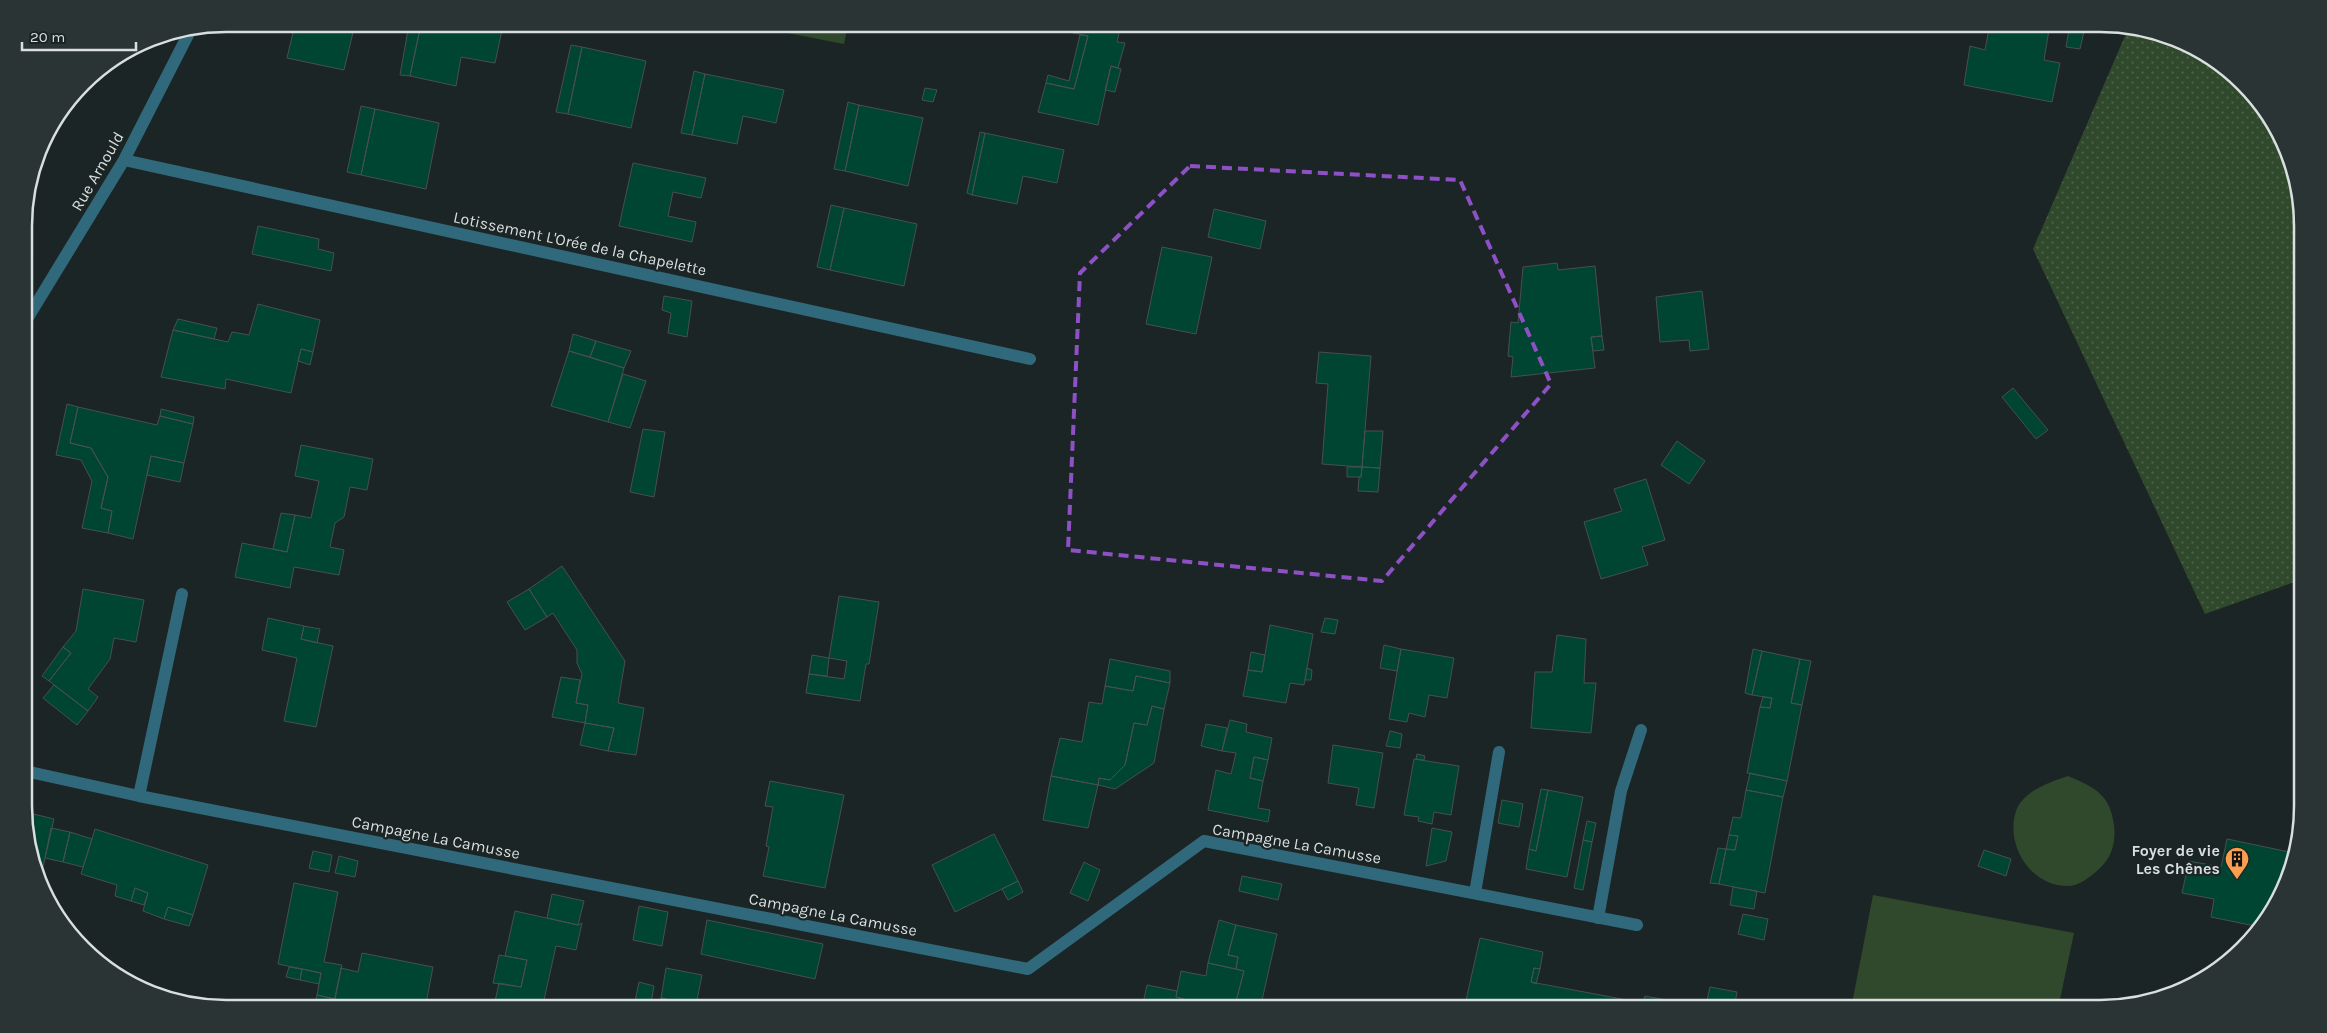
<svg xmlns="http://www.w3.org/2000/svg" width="2327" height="1033" font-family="Karla,sans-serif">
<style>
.grass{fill:url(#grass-dots)}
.pitch{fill:#30492c}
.building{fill:#004432;stroke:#47504c}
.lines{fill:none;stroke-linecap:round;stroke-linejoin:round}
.street{stroke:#31697c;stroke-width:12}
.marked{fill:none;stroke:#8e50c5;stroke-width:4;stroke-dasharray:10 6;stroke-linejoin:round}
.labels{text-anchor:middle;stroke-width:4.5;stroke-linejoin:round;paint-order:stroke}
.street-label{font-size:16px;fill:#d9dfdf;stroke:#1c2525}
.poi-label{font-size:16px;font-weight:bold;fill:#d9dfdf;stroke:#1c2525;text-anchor:end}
.rim{fill:none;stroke:#d9dfdf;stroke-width:2.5}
</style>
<defs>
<pattern id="grass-dots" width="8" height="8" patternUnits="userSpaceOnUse" patternTransform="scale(1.25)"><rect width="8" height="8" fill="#30492c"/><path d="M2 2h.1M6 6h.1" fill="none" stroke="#4d634a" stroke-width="1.8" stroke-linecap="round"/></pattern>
</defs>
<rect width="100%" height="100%" fill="#1c2525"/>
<path class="grass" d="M2128,29l51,10 45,27 38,37 26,46 14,51 1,379 -98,35 -172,-365z"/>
<path class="pitch" d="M741,24h107l-4,20z
M2068,776c26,11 42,18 46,49 2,17 -2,33 -15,44 -9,8 -21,18 -33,17 -36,-1 -61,-41 -50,-75 7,-20 34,-29 52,-35z
M1873,895l201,38 -16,76h-207z"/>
<path class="building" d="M295,24h60l-11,46 -57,-12z
M409,24h12l-11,52 -10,-1z
M421,24h50l31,6 -7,33 -34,-6 -5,29 -46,-10z
M1065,24h56l-4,18 8,1 -7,25 -7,-2 -13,59 -60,-13 8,-29 28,6 14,-53 -24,-5z
M1990,24h60l-6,36 16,3 -8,39 -88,-17 6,-39 15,4z
M2070,24l15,3 -5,22 -14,-2z
M1080,35l8,1 -14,53 -28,-6 2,-8 21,6z
M571,45l11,2 -14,67 -12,-2z
M582,47l64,14 -15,67 -63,-14z
M1111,66l10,3 -6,23 -10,-2z
M694,71l11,3 -13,61 -11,-2z
M705,74l79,16 -8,33 -33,-7 -6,28 -45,-9z
M925,88l12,2 -4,12 -11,-2z
M848,102l11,3 -14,66 -11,-2z
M859,105l64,13 -15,68 -63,-15z
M361,106l14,3 -14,66 -14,-3z
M375,109l64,14 -13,66 -65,-14z
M980,132l5,1 -13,62 -5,-2z
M985,133l79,17 -7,33 -34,-7 -6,28 -45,-9z
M633,163l73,15 -5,20 -28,-6 -5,24 28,6 -4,20 -73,-16z
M831,205l13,3 -14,62 -13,-3z
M844,208l73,16 -13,62 -74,-16z
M1214,209l52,12 -6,28 -52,-12z
M258,226l61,13 -1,10 16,4 -3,18 -79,-17z
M1162,247l50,10 -16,77 -50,-10z
M1557,263l1,7 37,-4 7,70 -11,1 4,31 -84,9 2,-20 -5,-1 3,-34 7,1 5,-56z
M1702,291l7,58 -19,2 -1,-11 -29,2 -4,-45z
M664,296l28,5 -5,36 -19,-4 3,-20 -9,-3z
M258,304l62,16 -7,32 -12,-3 -10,44 -65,-14 -1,10 -64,-12 12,-47 55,12 4,-10 17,3z
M178,319l39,9 -3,11 -41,-9z
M573,334l23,7 -6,16 -21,-6z
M1602,336l2,14 -11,1 -2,-14z
M596,341l35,10 -7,17 -34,-11z
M301,349l12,3 -3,13 -12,-4z
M569,351l55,17 -16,54 -57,-16z
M1319,352l52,4 -9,111 -40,-3 6,-80 -12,-1z
M623,374l23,7 -16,47 -22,-6z
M2013,388l35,42 -12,9 -34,-42z
M67,404l11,3 -8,36 21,5 17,29 -7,31 11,3 -4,22 -26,-5 10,-47 -11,-21 -25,-5z
M78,407l79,18 3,-9 33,8 -9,39 -33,-7 -18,83 -25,-6 4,-22 -11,-3 7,-31 -17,-29 -21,-5z
M161,409l33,8 -1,7 -33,-8z
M643,429l22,3 -11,65 -24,-5z
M1365,431h18l-3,37 -18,-1z
M1677,441l28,20 -16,23 -28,-19z
M301,445l72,14 -6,31 -17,-3 -6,30 -9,6 -5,24 14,3 -5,25 -45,-8 -4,21 -55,-11 7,-34 45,9 8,-37 16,3 8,-37 -24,-5z
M151,456l33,7 -4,19 -33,-7z
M1347,467h15l-1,10h-14z
M1362,467l18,1 -2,24 -20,-1 1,-14h2z
M1646,479l19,61 -23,7 6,18 -47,14 -17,-57 38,-11 -8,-22z
M281,513l14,2 -8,37 -14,-3z
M562,566l63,95 -7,42 26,5 -8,47 -28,-4 6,-23 -29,-5 3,-18 -12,-2 6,-29 -5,-11v-13l-24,-37 -6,4 -18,-28z
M83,589l61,11 -8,42 -22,-4 -4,21 -22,30 10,8 -10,14 -39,-30 22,-28 -8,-6 13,-16z
M529,589l18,28 -22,13 -18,-28z
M839,596l40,6 -10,62h-3l-6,37 -54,-8 3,-19 35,5 3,-18 -18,-3z
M268,618l36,8 -3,13 32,7 -17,81 -32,-6 13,-63 -35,-8z
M1325,618l13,2 -3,14 -14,-2z
M1270,625l43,9 -9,51 -14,-2 -4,20 -43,-7 5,-26 14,2z
M304,626l16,3 -3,14 -16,-4z
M1557,635l29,4 -2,44h12l-5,50 -60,-5 4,-56h17z
M1384,645l17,4 -4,22 -17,-3z
M63,647l8,6 -22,28 -7,-5z
M1401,649l53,9 -7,40 -18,-3 -4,22 -16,-4 -2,9 -18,-3z
M1753,649l9,2 -10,44 -7,-2z
M1762,651l38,8 -9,44 11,2 -15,76 -40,-8 13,-66 10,1 2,-10 -20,-3z
M1251,652l14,3 -3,17 -14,-2z
M812,655l17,3 -2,18 -18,-2z
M1110,659l60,12v12l-34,-7 -3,15 -28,-5z
M1800,659l11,2 -9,44 -11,-2z
M1307,668l5,2 -1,10h-6z
M1136,676l34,7 -6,26 -12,-3 -5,19 -13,-2 -9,42 -15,15 -11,-2 -1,7 -47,-9 9,-38 22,4 7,-40 13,2 3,-18 28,5z
M561,677l19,3 -4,23 12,2 -3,18 -33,-6z
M54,685l34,26 -11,14 -34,-27z
M1763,697l9,1 -2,10 -10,-1z
M1152,706l12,3 -10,54 -39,26 -17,-4 1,-7 11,2 15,-15 9,-42 13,2z
M1230,720l17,4 -1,8 26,6 -4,22 -14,-3 -4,21 13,3 -5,27 12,2 -2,12 -60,-12 8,-40 15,4 5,-21 -14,-2z
M585,723l29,5 -6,23 -28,-6z
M1206,724l21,4 -5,23 -21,-5z
M1390,731l12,3 -2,14 -14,-2z
M1333,745l50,8 -9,55 -18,-3 3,-17 -31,-5z
M1417,754l8,2 -1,4 -8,-1z
M1254,757l14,3 -5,21 -13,-3z
M1414,759l45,7 -8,49 -17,-3 -2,12 -14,-3 1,-4 -15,-2z
M1750,773l37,8 -4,16 -37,-7z
M1051,776l47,9 -10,43 -45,-8z
M770,781l74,14 -19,93 -62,-12 6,-29 -3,-1 7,-39 -8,-1z
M1541,789l7,1 -12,61 -7,-2z
M1548,790l35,7 -16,80 -41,-8 3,-20 7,2z
M1746,790l37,7 -18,96 -46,-9 7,-35 9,1 3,-14 -9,-1 4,-18 8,1z
M1502,800l21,4 -4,23 -21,-4z
M25,812l29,7 -11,48 -9,-2 -8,-31z
M1587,821l9,2 -4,19 -9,-2z
M51,828l19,4 -7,30 -18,-4z
M1432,828l20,4 -6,29 -20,5z
M95,829l113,36 -15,50 -25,-8 -4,12 -21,-8 5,-18 -13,-5 -4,13 -16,-5 2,-11 -36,-11z
M70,832l22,7 -9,28 -20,-5z
M994,834l24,47 -63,31 -23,-47z
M1729,835l9,1 -3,14 -9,-1z
M2227,839l67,14 -6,32 -17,28 -8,-1 -3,15 -49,-10 3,-18 -32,-6 7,-32 32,6z
M1583,840l9,2 -9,48 -9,-2z
M1718,848l8,1 -7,35 -9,-1z
M1984,850l27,9 -5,17 -28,-10z
M313,851l19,4 -3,17 -20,-4z
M339,856l19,5 -3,16 -20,-4z
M1084,862l16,8 -12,31 -18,-8z
M1242,876l40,8 -4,16 -39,-9z
M1018,881l5,11 -15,8 -6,-11z
M294,883l44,9 -14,70 18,3 -7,34 -18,-4 4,-22 -43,-9z
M1733,887l24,4 -3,18 -24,-4z
M135,888l13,5 -4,12 -13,-4z
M552,894l32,7 -6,24 -31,-7z
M639,906l29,6 -6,34 -29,-6z
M168,907l25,8 -4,11 -25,-7z
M515,911l63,14 4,-2 -6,27 -20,-4 -14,63h-30l-18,-3 5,-23 22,4 6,-27 -22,-4z
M1743,914l25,5 -4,21 -26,-6z
M707,920l116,24 -8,35 -114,-25z
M1219,920l17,5 -8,30 10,2 -2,12 -28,-6z
M1236,925l41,9 -17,75h-26l10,-38 -8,-2 2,-12 -10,-2z
M1480,938l63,14 -3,17 -6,-1 -3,14 112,21 2,-7 38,7 -1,6h-218z
M362,953l71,14 -8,42 -41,-8 -1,8h-13l-36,-7 7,-34 17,4z
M499,955l28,5 -6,27 -28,-4z
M1208,963l36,8 -10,38h-36l1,-6 -23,-6 5,-26 25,5z
M289,967l13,2 -2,11 -14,-3z
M666,968l36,7 -6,30 -35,-7z
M1534,968l6,1 -4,15 -5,-2z
M302,969l19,4 -2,11 -19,-4z
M639,982l15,4 -4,23 -16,-3z
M1147,985l30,6 -1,6 23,6 -1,6 -56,-1z
M1710,987l27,5 -3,17h-29z
M317,995l18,4 -2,10h-19z
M661,998l35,7 -1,4h-36z
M384,1001l15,3 -1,5h-15z
M1107,1003l35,5 2,1h-38z"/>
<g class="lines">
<path class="street" d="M124,160l906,199
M24,324l100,-164 66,-129
M25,771l114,25 889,173 176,-128 433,84
M139,796l43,-202
M1475,893l24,-141
M1598,918l23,-127 20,-61"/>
</g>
<path class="marked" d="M1190,166l270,14 91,204 -169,197 -314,-31 12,-277z"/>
<defs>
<symbol id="building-pin" viewBox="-11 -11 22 30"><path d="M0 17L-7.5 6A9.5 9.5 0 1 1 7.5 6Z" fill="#fa9f4f" stroke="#1c2525"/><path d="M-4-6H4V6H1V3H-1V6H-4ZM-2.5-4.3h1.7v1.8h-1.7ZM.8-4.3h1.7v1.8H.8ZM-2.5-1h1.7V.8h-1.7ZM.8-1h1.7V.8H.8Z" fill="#111"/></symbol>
</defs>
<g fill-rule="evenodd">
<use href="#building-pin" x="2223" y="845" width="28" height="38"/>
</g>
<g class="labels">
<g class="street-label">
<text transform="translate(97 171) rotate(-60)" y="6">Rue Arnould</text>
<text transform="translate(580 243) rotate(12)" y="6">Lotissement L'Orée de la Chapelette</text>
<text transform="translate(436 837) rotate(11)" y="6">Campagne La Camusse</text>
<text transform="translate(1297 843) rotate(10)" y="6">Campagne La Camusse</text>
<text transform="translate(833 914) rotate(11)" y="6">Campagne La Camusse</text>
</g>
<g class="poi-label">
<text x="2220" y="856">Foyer de vie<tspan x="2220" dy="18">Les Chênes</tspan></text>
</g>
</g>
<path d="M0 0H2327V1033H0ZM226 32H2100A194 194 0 0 1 2294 226V806A194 194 0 0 1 2100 1000H226A194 194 0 0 1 32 806V226A194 194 0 0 1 226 32Z" fill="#2b3434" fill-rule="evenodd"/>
<path class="rim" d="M226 32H2100A194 194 0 0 1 2294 226V806A194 194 0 0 1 2100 1000H226A194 194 0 0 1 32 806V226A194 194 0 0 1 226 32Z"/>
<path d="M22 42v8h114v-8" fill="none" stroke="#d9dfdf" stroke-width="2.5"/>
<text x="30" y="42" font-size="15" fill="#d9dfdf" stroke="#1c2525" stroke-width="4" paint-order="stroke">20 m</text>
</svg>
